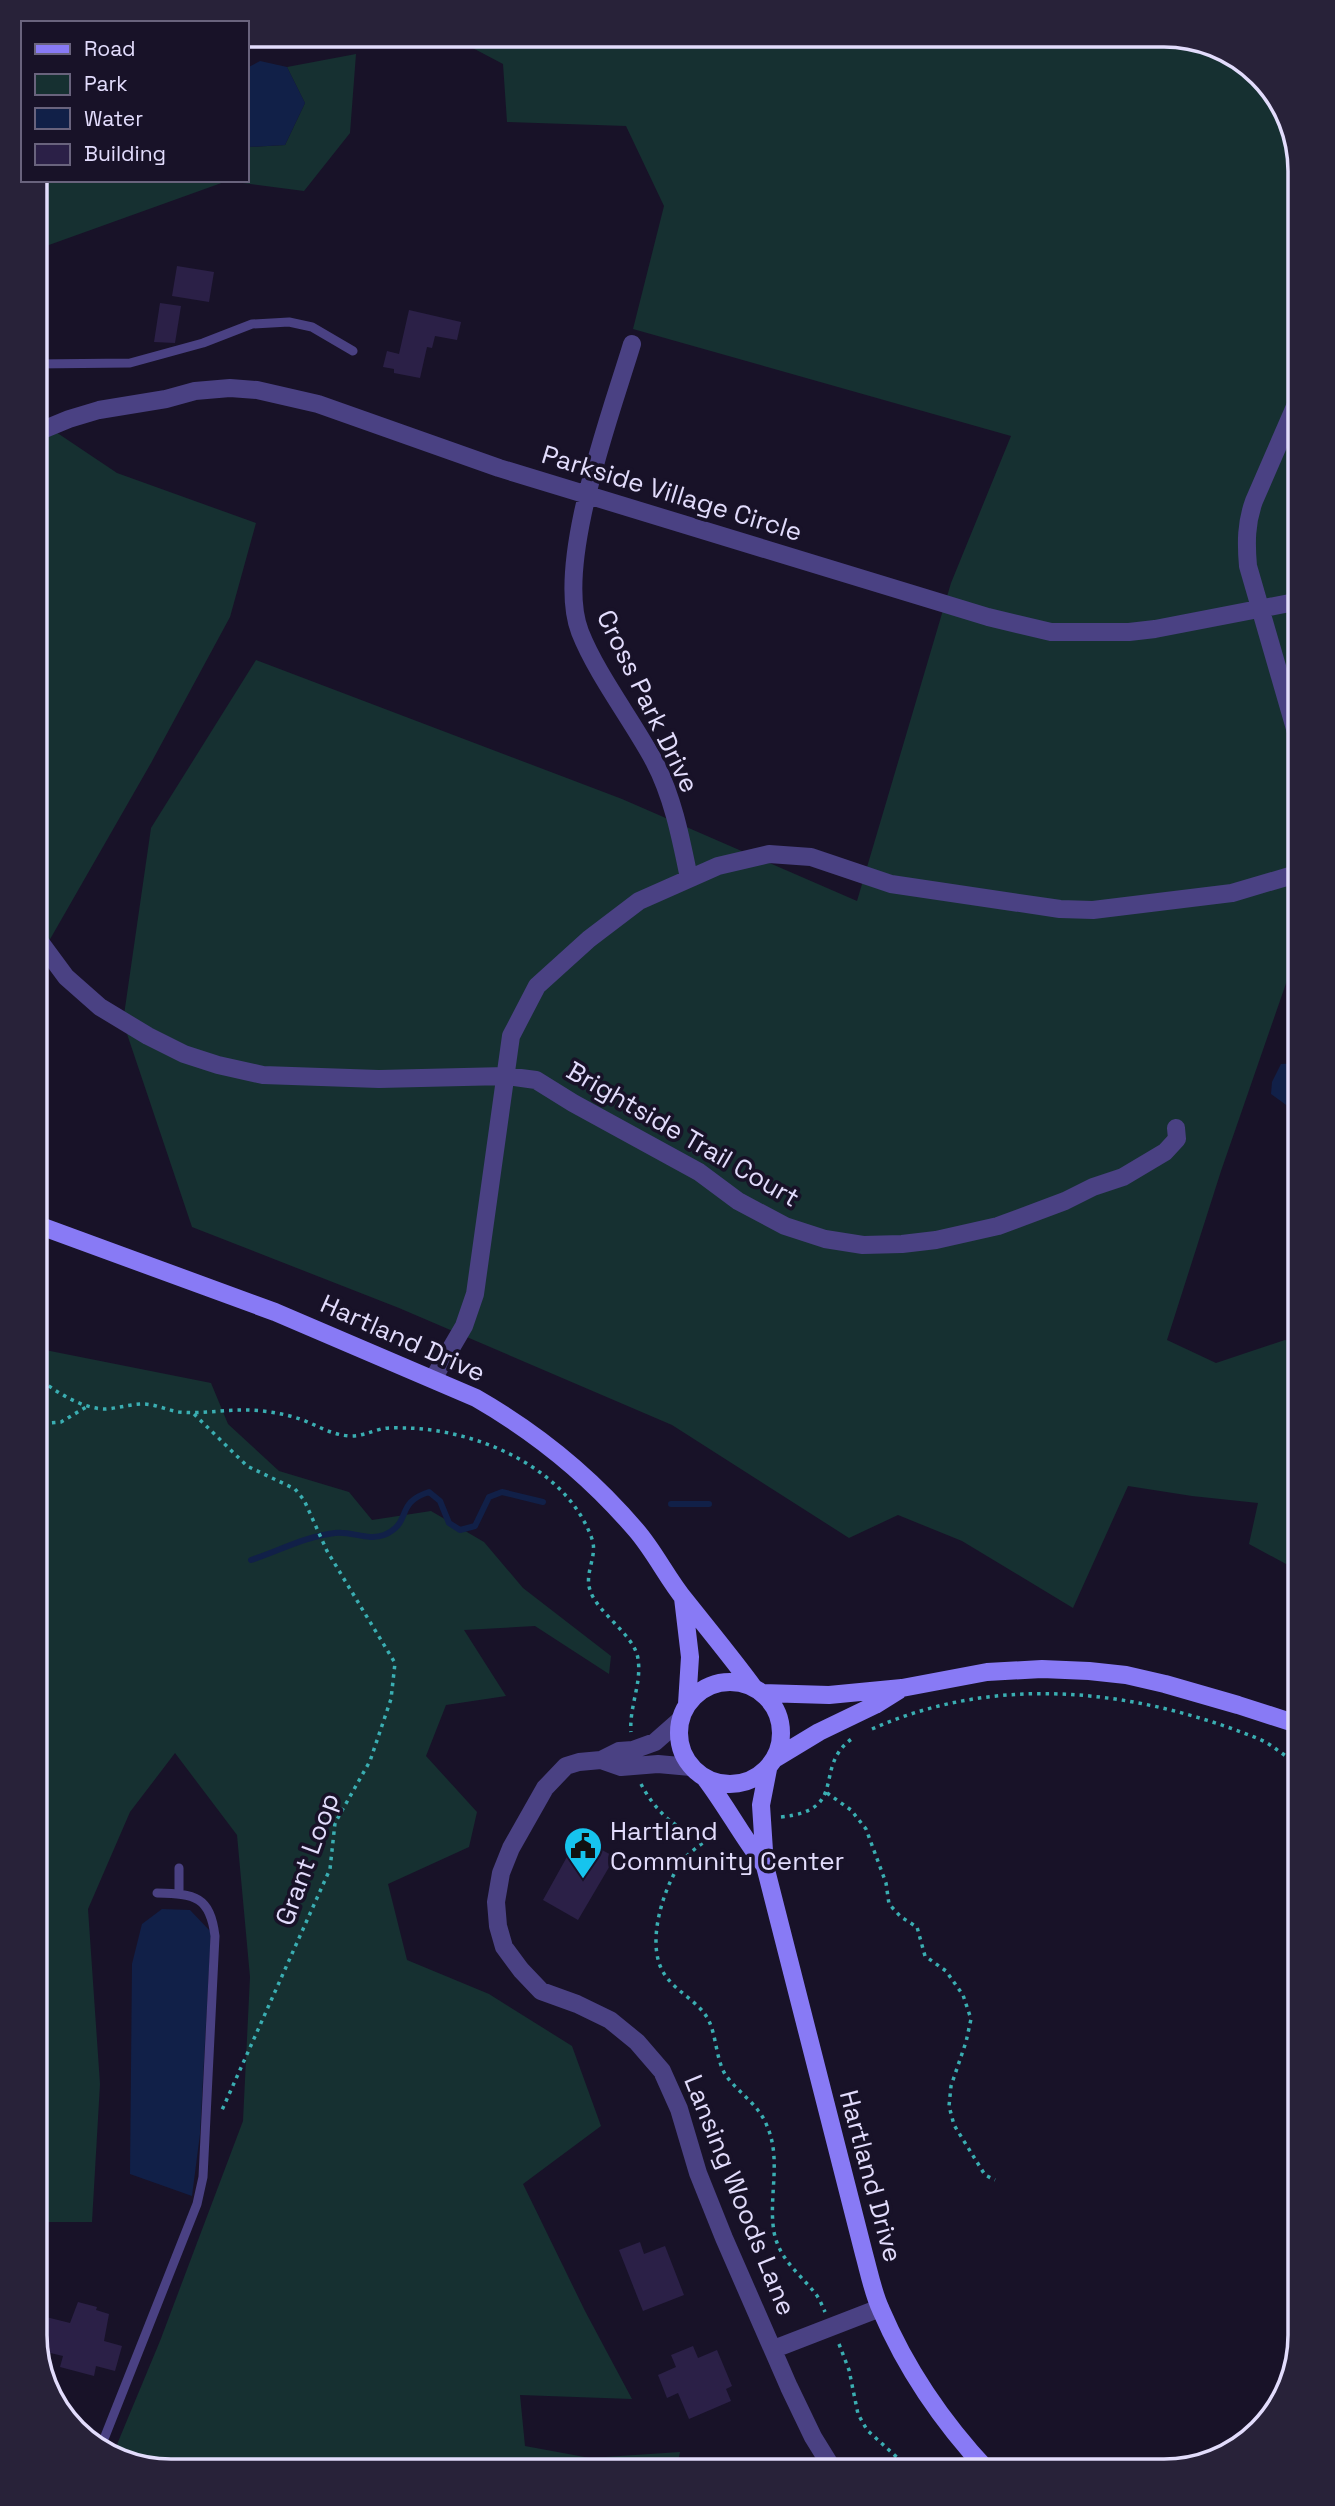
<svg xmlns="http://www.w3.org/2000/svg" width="1335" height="2506" font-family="'Space Grotesk',sans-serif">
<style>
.green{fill:#163031}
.water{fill:#112048}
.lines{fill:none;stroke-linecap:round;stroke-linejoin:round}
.stream{stroke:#112048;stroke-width:6}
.building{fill:#2b2047}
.path{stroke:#3aaeb2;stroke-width:3.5;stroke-dasharray:3.5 5;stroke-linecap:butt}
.lane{stroke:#4a4183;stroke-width:9}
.street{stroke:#4a4183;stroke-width:18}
.secondary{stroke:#887af5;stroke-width:18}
.labels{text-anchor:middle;stroke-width:7;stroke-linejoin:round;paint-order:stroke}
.street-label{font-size:26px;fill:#e2dcfc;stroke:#181228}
.poi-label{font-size:26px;fill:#e2dcfc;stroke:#181228;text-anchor:start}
.rim{fill:none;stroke:#e2dcfc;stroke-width:3.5}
</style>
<rect width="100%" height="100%" fill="#181228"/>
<path class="green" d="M448,35h725l73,28 43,56 11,52v772l-79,228 -54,169 49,23 69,-23 15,4v214l-14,6 -37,-20 9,-41 -66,-7 -64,-10 -55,122 -111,-67 -64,-26 -49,23 -177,-113 -273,-117 -207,-81 -69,-205 28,-194 105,-168 366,139 235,102 94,-318 60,-147 -378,-107 31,-123 -38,-80 -119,-4 -4,-58z
M356,54l-6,79 -46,58 -77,-10 -192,69v-70h212v-33l38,-2 20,-42 -18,-36z
M35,418l82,55 139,50 -26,94 -79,146 -102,178 -14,-24z
M35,1348l176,35 17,41 51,47 70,21 23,28 59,-9 53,31 39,46 88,68 -2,18 -74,-48 -71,4 42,66 -60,9 -20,51 51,56 -8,35 -81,37 19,76 82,34 83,52 29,80 -78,58 62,127 47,88 -112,-4 5,51 65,12 90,-6 -4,19h-513l-50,-17 47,-113 83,-220 7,-144 -13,-142 -62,-82 -45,59 -42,97 12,175 -8,138h-57z"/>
<path class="water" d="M260,61l27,6 18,36 -20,42 -38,2v-79z
M1300,1063v52l-29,-21 1,-12 9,-18z
M162,1909l28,1 21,22 -11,202 -8,62 -62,-22 2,-210 10,-40z"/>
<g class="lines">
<path class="stream" d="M671,1504h38
M251,1560c27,-9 56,-24 84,-27 17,-2 33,8 49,2 29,-12 10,-32 45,-43l11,9 9,22 11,7 15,-4 14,-29 13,-5 41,10"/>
</g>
<path class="building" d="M177,266l37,6 -5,30 -37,-6z
M160,303l21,3 -6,37 -21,-1z
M409,310l52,12 -4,18 -22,-4 -3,12 -5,-1 -7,31 -26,-5v-4l-11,-2 4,-16 12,3z
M578,1837l37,20 -37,63 -35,-20z
M640,2242l4,12 21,-8 19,49 -41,16 -24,-61z
M78,2302l19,5 -1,3 13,4 -5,27 18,5 -7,25 -19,-5 -2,10 -34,-9 3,-11 -25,-6 -2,-12 6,-22 28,7z
M693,2346l5,12 19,-8 15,36 -6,3 5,12 -42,18 -11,-26 -11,5 -9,-23 18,-8 -5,-12z"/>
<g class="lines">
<path class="path" d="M35,1376c20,15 46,33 71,33 13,-1 25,-5 37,-5 12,0 24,6 36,8 21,2 42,-2 64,-2 19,0 39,3 57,9 17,6 31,16 50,17 12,0 20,-4 31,-7 8,-2 18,-1 26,-1 71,2 160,40 185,111 6,17 -8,34 -2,51 7,23 45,45 48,69 4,24 -9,48 -7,73
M194,1414l53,52 48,23 9,11 23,51 68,112 -4,36 -21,62 -35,62 -5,46 -108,241
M35,1424l26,-2 27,-16
M872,1729c125,-56 264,-40 387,10 15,6 26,19 41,25
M641,1784c14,27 45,61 79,47
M827,1793l24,17 15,19 20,54 3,21 12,13 16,10 8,29 21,15 17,24 8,24 -5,23 -15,44 -2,20 5,19 31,50 10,5
M781,1817c70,-7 30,-50 72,-79
M716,1833c-11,9 -28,19 -36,31 -18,27 -35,83 -15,111 12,18 35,27 44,46 8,17 7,41 18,56 13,17 32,28 40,49 15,34 1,71 7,106 5,27 25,41 41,61 4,5 7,12 10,19
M839,2344l10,26 9,44 9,16 45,41"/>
<path class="lane" d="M35,364l95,-1 73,-20 49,-19 37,-2 23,5 41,24
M179,1894v-26
M100,2449l97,-245 6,-27 12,-241c-5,-40 -20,-42 -58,-43"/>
<path class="street" d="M632,344c-21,70 -78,221 -52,288 17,43 52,88 74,129 19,36 27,78 35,117
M35,433l34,-14 30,-9 67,-11 29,-8 35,-3 27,2 61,14 181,64 489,149 63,15h78l26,-3 145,-28
M1300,746l-52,-180c-2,-23 -2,-43 6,-65l46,-106
M35,935l31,42 34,30 48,29 36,18 34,11 45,10 116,4 127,-3 30,4 37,23 126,69 39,29 47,25 40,13 38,6 39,-1 34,-4 62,-14 67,-25 28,-14 30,-10 42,-25 12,-13 -1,-11
M433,1379l31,-53 11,-32 36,-258 26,-50 52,-47 50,-38 79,-35 51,-12 42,3 80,27 169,25 33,1 139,-17 68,-20
M601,1760l18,-9 14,-1 22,-8 25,-22
M691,1767l-33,-3 -37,3 -20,-7 -22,2 -13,4 -21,22 -34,60 -10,25 -5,29 2,24 6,21 17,23 20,21 36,13 33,16 27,22 25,29 17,38 19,64 26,65 65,149 24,50 21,34
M774,2349l106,-41"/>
<path class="secondary" d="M35,1224l240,88 201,86c61,35 114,78 160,132 19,22 31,48 49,70 23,29 47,58 69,88
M683,1598l7,59 -3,47
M679 1733a51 51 0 1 1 102 0a51 51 0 1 1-102 0Z
M762,1693l67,2 73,-7 85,-16 55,-3 47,2 37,4 39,9 73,21 62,20
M776,1758l43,-26 56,-27 24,-15
M768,1769l-7,36 4,61 99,388c5,18 9,39 17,56 26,61 62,113 107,161
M705,1778c22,29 38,60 60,88"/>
</g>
<defs>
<symbol id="civic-pin" viewBox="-11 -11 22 30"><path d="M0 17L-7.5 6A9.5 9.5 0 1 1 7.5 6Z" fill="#16c4ee" stroke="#181228"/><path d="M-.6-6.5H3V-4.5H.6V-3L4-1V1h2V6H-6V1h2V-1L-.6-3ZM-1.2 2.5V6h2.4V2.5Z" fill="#111"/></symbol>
</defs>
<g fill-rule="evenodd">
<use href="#civic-pin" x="561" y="1824" width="44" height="60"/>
</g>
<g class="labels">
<g class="street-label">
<text transform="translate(672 493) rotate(17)" y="9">Parkside Village Circle</text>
<text transform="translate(648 701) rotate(64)" y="9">Cross Park Drive</text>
<text transform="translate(683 1134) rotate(30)" y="9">Brightside Trail Court</text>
<text transform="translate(403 1338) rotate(24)" y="9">Hartland Drive</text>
<text transform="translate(307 1859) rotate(-70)" y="9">Grant Loop</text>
<text transform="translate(871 2176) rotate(75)" y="9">Hartland Drive</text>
<text transform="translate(740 2195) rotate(68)" y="9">Lansing Woods Lane</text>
</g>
<g class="poi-label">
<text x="610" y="1840">Hartland<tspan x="610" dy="30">Community Center</tspan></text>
</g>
</g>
<path d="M0 0H1335V2506H0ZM171 47H1164A124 124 0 0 1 1288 171V2335A124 124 0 0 1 1164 2459H171A124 124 0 0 1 47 2335V171A124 124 0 0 1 171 47Z" fill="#282239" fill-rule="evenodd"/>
<path class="rim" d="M171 47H1164A124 124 0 0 1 1288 171V2335A124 124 0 0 1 1164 2459H171A124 124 0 0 1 47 2335V171A124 124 0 0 1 171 47Z"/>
<rect x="21" y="21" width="228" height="161" fill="#181228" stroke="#69637d" stroke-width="2"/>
<rect x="35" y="44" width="35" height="10" fill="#887af5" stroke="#69637d" stroke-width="2"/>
<text x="84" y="56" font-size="21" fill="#e2dcfc">Road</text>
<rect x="35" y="74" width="35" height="21" fill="#163031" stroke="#69637d" stroke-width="2"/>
<text x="84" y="91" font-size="21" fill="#e2dcfc">Park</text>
<rect x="35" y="108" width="35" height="21" fill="#112048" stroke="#69637d" stroke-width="2"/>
<text x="84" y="126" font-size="21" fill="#e2dcfc">Water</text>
<rect x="35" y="144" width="35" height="21" fill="#2b2047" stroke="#69637d" stroke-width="2"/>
<text x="84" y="161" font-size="21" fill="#e2dcfc">Building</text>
</svg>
